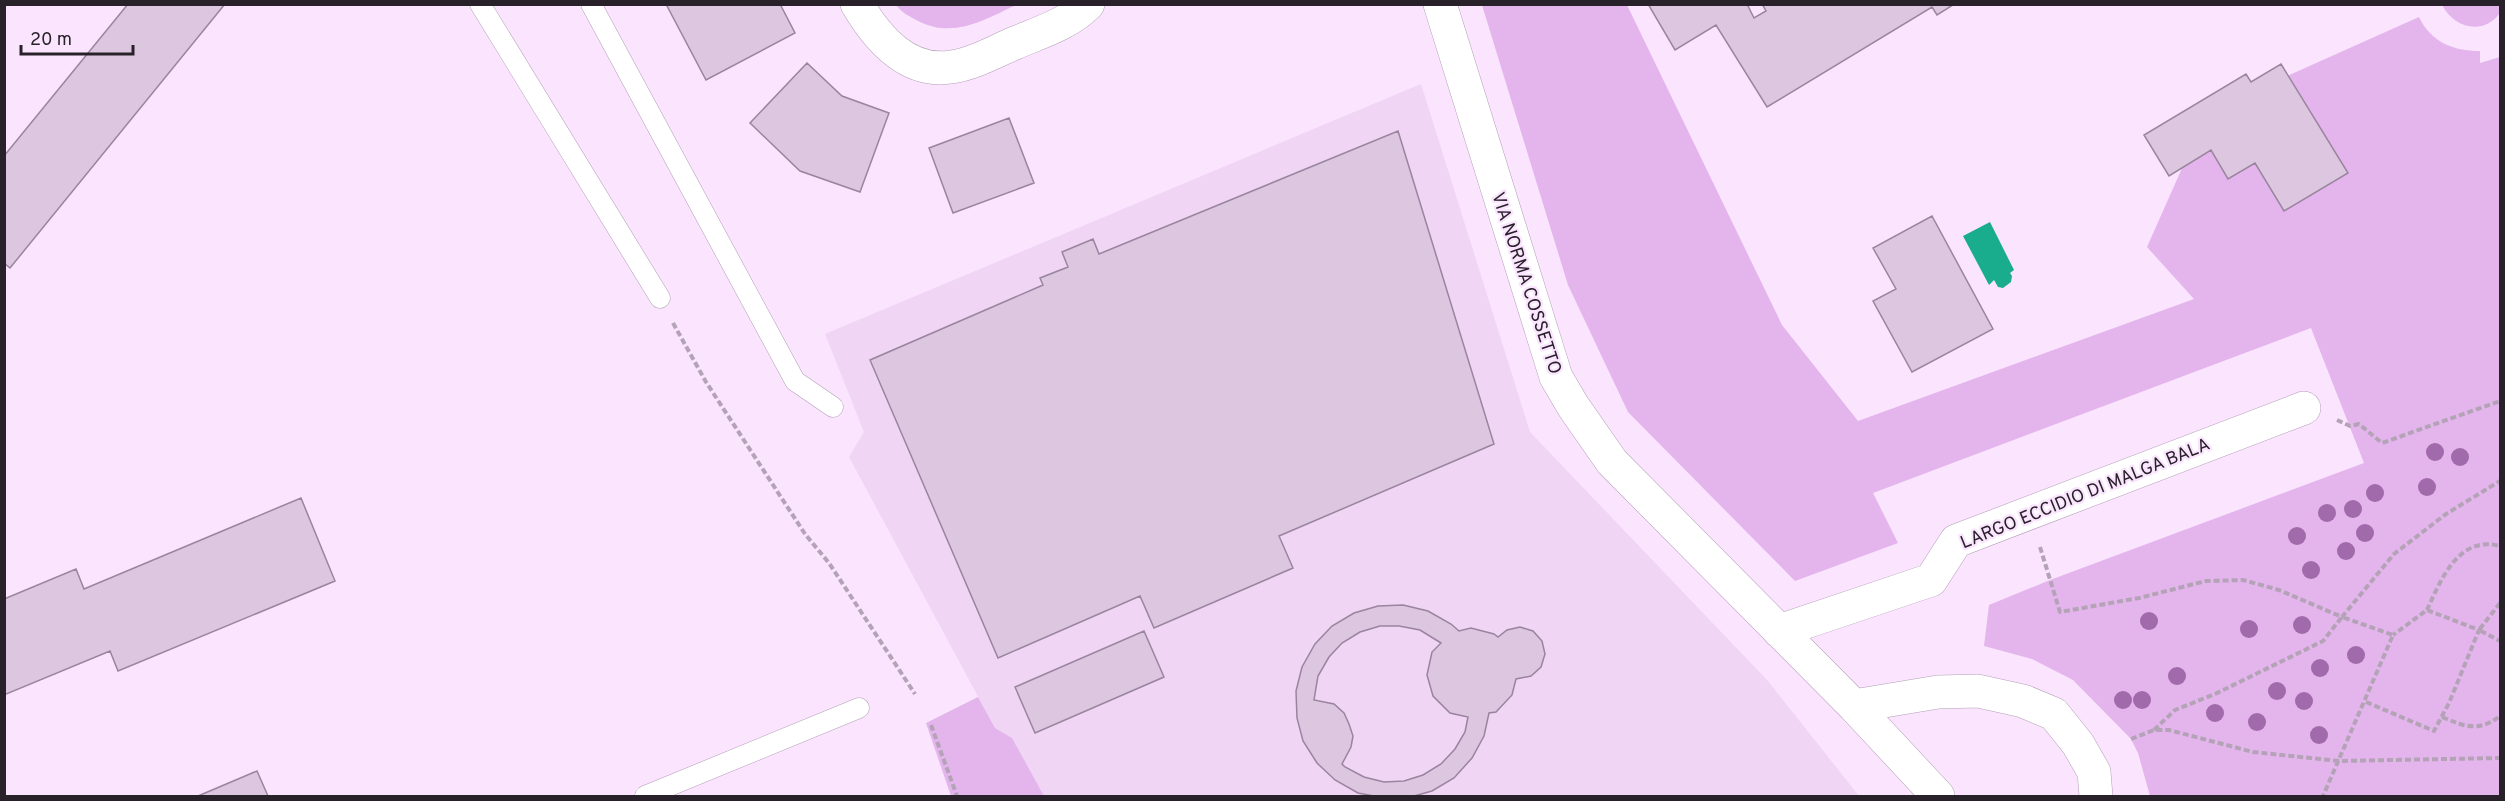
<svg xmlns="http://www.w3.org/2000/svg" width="2505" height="801" font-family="Overpass,sans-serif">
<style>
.built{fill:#f0d5f5}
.green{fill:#e3b5ec}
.water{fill:#1aad8d}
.building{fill:#dcc6e0;stroke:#99859d;stroke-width:1.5;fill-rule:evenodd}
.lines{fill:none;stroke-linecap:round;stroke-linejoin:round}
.service-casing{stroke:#b39eb6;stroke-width:21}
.minor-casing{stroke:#b39eb6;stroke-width:34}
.path{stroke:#b4a3b7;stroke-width:4;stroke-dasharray:6 3;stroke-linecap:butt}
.service{stroke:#fff;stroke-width:20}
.minor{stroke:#fff;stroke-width:33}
.tree{fill:#a16aaa}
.labels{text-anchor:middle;stroke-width:4.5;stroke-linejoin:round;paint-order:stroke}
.street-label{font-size:18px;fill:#29212a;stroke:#fae4fe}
</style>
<rect width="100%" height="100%" fill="#fae4fe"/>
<path class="built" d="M1421,84l109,348 238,249 91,115h-815l-32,-57 -17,-11 -146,-271 15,-25 -39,-98z"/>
<path class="green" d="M896,5h120c-32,15 -63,34 -98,16 -9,-5 -16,-8 -22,-16z
M1482,5h145l155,320 76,96 336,-122 -47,-52 60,-135 212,-95c12,25 34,34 61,34v12l20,-6v739h-350l-12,-43 -7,-14 -58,-59 -41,-21 -48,-13 5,-41 61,-25 314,-117 -53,-135 -438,165 25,50 -103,38 -167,-169 -60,-127z
M2442,5h58v8c-17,23 -46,15 -58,-8z
M978,697l17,31 17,10 32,58h-93l-25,-73z"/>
<path class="water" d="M1990,222l24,48 -4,3 2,3 -1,6 -8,6 -5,-1 -4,-7 -5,5 -26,-49z"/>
<path class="building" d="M128,4h97l-215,264 -6,-5v-107z
M666,4h114l15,29 -89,47z
M1648,4h99l7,14 12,-7 -4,-7 191,1 -16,10 -5,-8 -165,100 -51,-82 -41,25z
M807,63l35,33 47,17 -29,79 -60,-21 -50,-48z
M2281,64l67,109 -64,38 -29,-48 -27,16 -17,-29 -42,26 -25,-41 102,-61 5,8z
M1009,118l25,65 -81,30 -24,-65z
M1398,131l96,313 -215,92 14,32 -139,60 -14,-32 -142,62 -128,-298 173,-75 -3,-7 28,-11 -6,-15 31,-13 6,15z
M1932,216l61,113 -81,43 -39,-71 23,-12 -23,-41z
M301,498l34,83 -217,90 -8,-20 -106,44v-96l72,-30 8,20z
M1403,605l25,6 23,13 8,7 12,-3 23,6 4,3 9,-7 13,-3 13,4 9,10 3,13 -4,13 -10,9 -15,3 -4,16 -16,17 -7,1 -5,23 -12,22 -18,20 -22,13 -18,5h-40l-16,-3 -23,-13 -18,-17 -14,-22 -6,-23 -1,-27 6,-24 13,-23 17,-18 22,-13 24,-7zM1380,626h19l21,4 21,13 -9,9 -5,23 6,21 17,17 18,4 -3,15 -10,17 -14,15 -18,11 -19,6 -20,1 -20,-5 -19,-10 -3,-3 9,-17 2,-11 -4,-12 -5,-11 -10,-9 -20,-4 4,-24 11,-19 13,-14 18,-11z
M1144,631l20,46 -129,56 -20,-46z
M257,771l11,25h-70z"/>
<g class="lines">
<defs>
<path id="service" d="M480,4l180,294
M591,4l204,377 38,26
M645,796l214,-88"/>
<path id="minor" d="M857,4c20,34 50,70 94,63 22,-3 43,-15 64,-24 26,-11 53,-19 73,-39
M1440,4l116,373 17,29 39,56 242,244
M1779,631l152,-51 25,-39 348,-133
M1938,796l-84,-90 84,-14 40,-1 45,10 31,13 24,30 16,28 2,24"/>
</defs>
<use href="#service" class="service-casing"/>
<use href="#minor" class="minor-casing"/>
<path class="path" d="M673,323l33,59 99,152 24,29 86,131
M2337,420l13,6 9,-2 23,19 118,-42
M2040,547l20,65 79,-14 67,-17 37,-1 36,10 63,27 52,-63 52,-40 54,-33
M2500,603l-21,27 21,11
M2427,610c14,-31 32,-75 73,-64
M2366,702l68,29 15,-28 30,-73 -52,-20 -34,25
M2442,717c23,10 37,15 58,-1
M931,725l26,71
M2154,730l21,-20 40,-16 108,-53 19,-24 51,18 -70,161
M2131,739l23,-9h15l84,22 86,9 161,-3"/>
<use href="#service" class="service"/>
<use href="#minor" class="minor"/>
</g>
<g class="tree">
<circle cx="2435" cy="452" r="9"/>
<circle cx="2460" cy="457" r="9"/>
<circle cx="2427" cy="487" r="9"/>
<circle cx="2375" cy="493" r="9"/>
<circle cx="2353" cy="509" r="9"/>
<circle cx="2327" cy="513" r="9"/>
<circle cx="2365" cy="533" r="9"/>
<circle cx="2297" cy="536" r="9"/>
<circle cx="2346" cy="551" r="9"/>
<circle cx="2311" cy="570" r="9"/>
<circle cx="2149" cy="621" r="9"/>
<circle cx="2302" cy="625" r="9"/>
<circle cx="2249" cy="629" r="9"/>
<circle cx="2356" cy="655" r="9"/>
<circle cx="2320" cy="668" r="9"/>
<circle cx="2177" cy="676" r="9"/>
<circle cx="2277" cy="691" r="9"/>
<circle cx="2123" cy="700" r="9"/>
<circle cx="2142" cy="700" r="9"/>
<circle cx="2304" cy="701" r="9"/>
<circle cx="2215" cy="713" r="9"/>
<circle cx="2257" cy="722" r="9"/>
<circle cx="2319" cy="735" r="9"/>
</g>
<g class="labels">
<g class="street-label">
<text transform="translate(1527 283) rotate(72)" y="6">VIA NORMA COSSETTO</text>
<text transform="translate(2085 493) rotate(-22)" y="6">LARGO ECCIDIO DI MALGA BALA</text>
</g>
</g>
<rect width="2505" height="801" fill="none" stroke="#29212a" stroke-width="12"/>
<path d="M21 45v9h112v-9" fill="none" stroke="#29212a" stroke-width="3"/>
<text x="30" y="45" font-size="18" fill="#29212a" stroke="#fae4fe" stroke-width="4.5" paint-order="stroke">20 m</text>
</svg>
